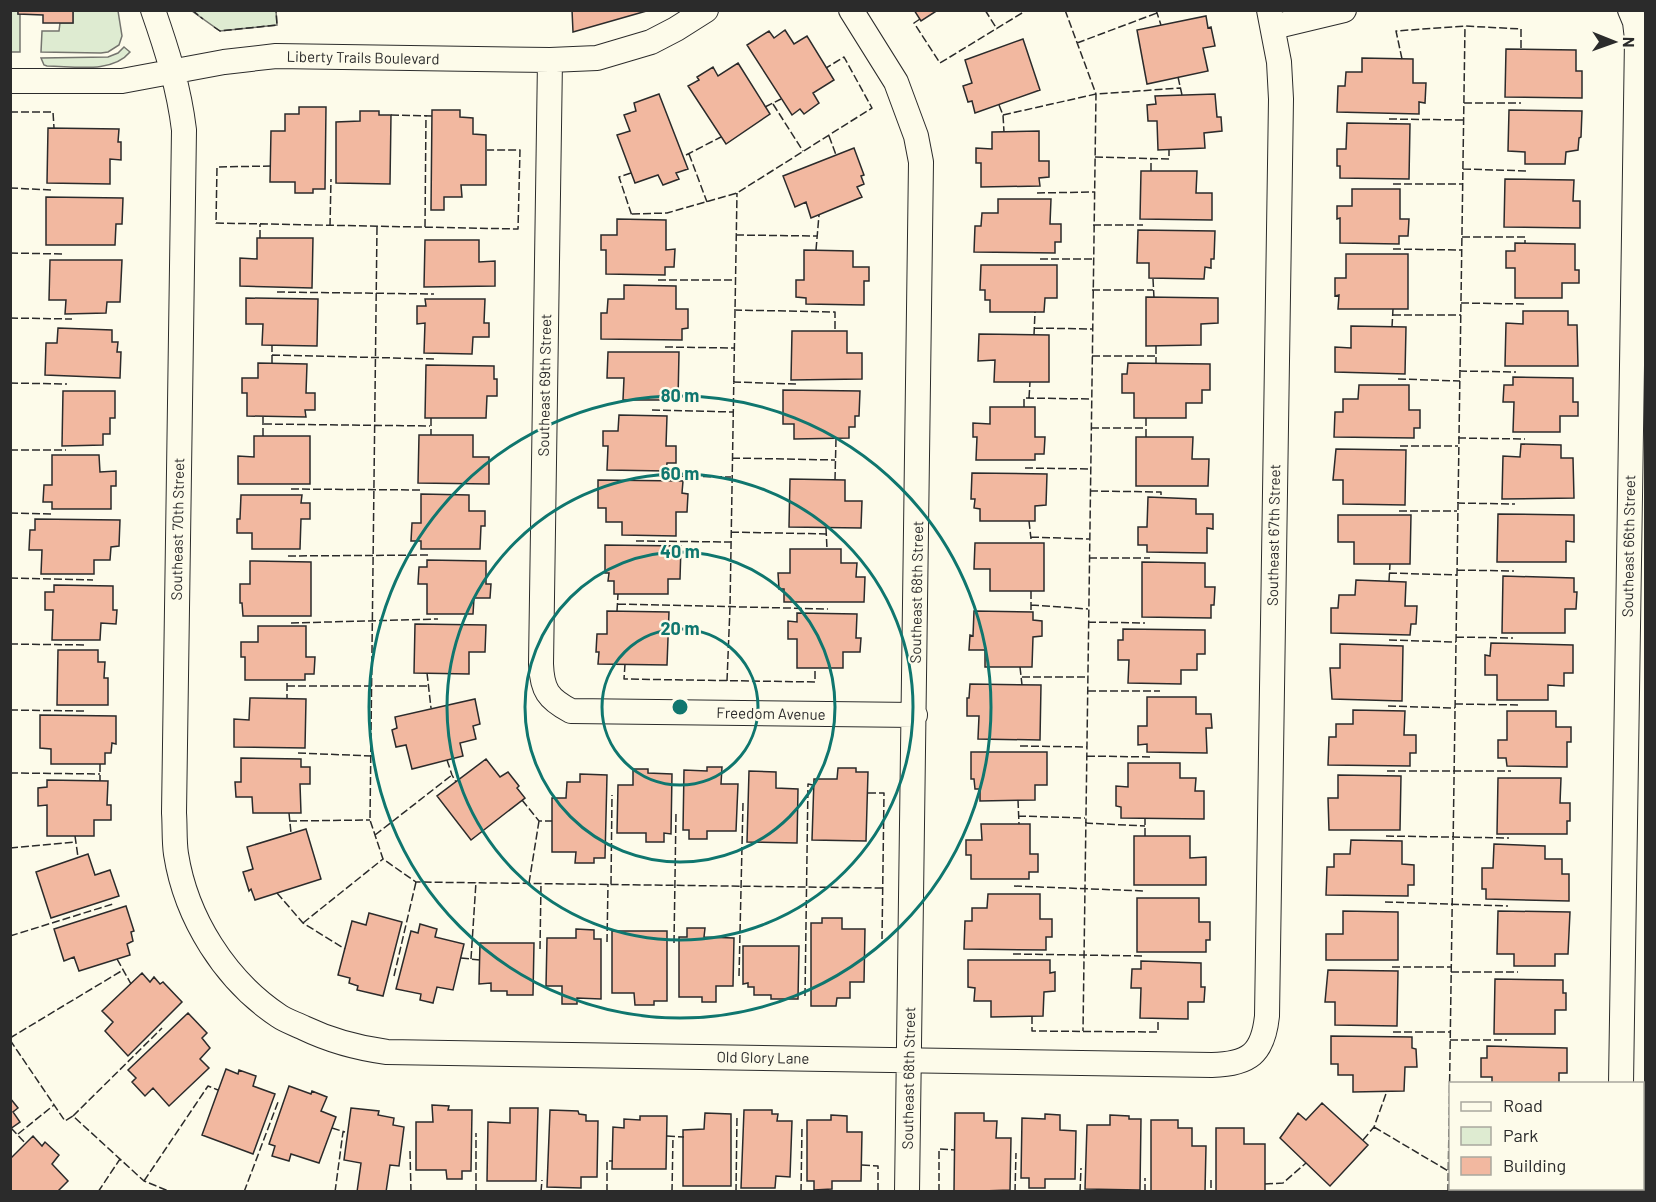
<svg xmlns="http://www.w3.org/2000/svg" width="1656" height="1202" font-family="Barlow,sans-serif">
<style>
.green{fill:#deebd1;stroke:#74746e;stroke-width:1.5}
.building{fill:#f2b8a0;stroke:#2b2b2b;stroke-width:1.5}
.lines{fill:none;stroke-linecap:round;stroke-linejoin:round}
.street-casing{stroke:#2b2b2b;stroke-width:26}
.street{stroke:#fdfbea;stroke-width:24}
.fence{stroke:#2b2b2b;stroke-width:1.5;stroke-dasharray:8 3;stroke-linecap:butt}
.ring{fill:none;stroke:#0f766e;stroke-width:3}
.labels{text-anchor:middle;stroke-width:4.5;stroke-linejoin:round;paint-order:stroke}
.street-label{font-size:15px;fill:#2b2b2b;stroke:#fdfbea}
.centre{fill:#0f766e;stroke:#fdfbea;stroke-width:3}
.ring-label{font-size:18px;text-anchor:middle;font-weight:bold;fill:#0f766e;stroke:#fdfbea;stroke-width:4.5;stroke-linejoin:round;paint-order:stroke}
</style>
<rect width="100%" height="100%" fill="#fdfbea"/>
<path class="green" d="M11,11h7v3h2v38h-9z
M73,11h45l4,25 -3,9 -11,7 -7,1 -60,-1 1,-21h17l1,-8h13z
M192,11h84l1,14 -57,6z
M124,47l6,5c-18,22 -57,14 -83,14l-3,-1 -3,-7 67,-1 10,-4z"/>
<path class="building" d="M18,10h55v13h-30v-8l-25,-1z
M572,10h78l-77,22z
M914,10h24l-17,11z
M1206,16l2,12 3,-1 4,19 -12,2 5,23 -61,13 -10,-54z
M785,30l9,14 13,-8 27,44 -21,13 6,10 -15,11 -4,-5 -8,6 -45,-70 22,-14 5,7z
M1023,39l17,51 -65,23 -3,-12 -4,1 -5,-16 9,-3 -7,-23z
M1506,49l70,1v21h6v27l-77,-1z
M1362,58l51,1v24h13l-1,20 -6,-1v12l-82,-2 1,-26h7l1,-14h16z
M738,63l32,51 -44,30 -38,-58 11,-6 -2,-3 16,-10 5,9z
M659,94l29,75 -12,4 3,6 -16,6 -5,-10 -23,8 -18,-48 13,-4 -6,-16 12,-4 -2,-8z
M1215,94l2,23h4l1,14 -18,2 1,15 -47,2 -1,-29h-9l-1,-16 9,-1 -1,-8z
M299,107h27l-1,82h-12v4h-18v-11h-25l1,-51h14v-17h14z
M432,110h28v7l13,1v16l13,1v50h-25l1,12h-18v13h-13z
M1509,110l73,1 -1,26 -2,1 -1,12 -12,2 -1,12h-40v-12l-17,-1z
M360,111h19v4h12l-1,69 -54,-1v-61l24,-1z
M1347,123l63,1 -1,55 -69,-1v-12h-3v-17h9z
M48,128l71,1 -1,13h3v18l-11,-1v25l-63,-1z
M1039,131v30h10v16l-10,1 1,8 -59,1v-24h-5v-15l16,1v-17z
M854,148l10,27 -3,1 3,8 -7,3 5,10 -51,21 -5,-16 -11,5 -12,-31z
M1141,171h56l-1,22h16v27l-72,-1z
M1505,179l69,1 -1,21h7v27l-76,-1z
M1352,189h48v30h9l-1,17h-9v8l-59,-1v-25l-3,1v-13h15z
M46,197l77,1 -1,26h-6l-1,21h-69z
M998,199h53l-1,25h11v18h-6v11l-81,-1 1,-26h6l1,-13h16z
M617,219l49,1v30l9,-1 -1,18h-9v8l-59,-1v-24h-5v-15h16z
M1138,230l77,1 -1,28h-3v9l-6,-1 -1,12 -55,-1v-15h-12z
M257,238h56l-1,50 -72,-2v-28l17,1z
M425,240h54v22l16,-1v25l-71,1z
M1515,243l60,1v26h4v13h-17v15h-47v-30h-9v-17h9z
M804,250l49,1v16h16v14h-5v24l-58,-1v-6l-10,-1v-17h8z
M1346,254h62v55h-70l1,-14 -4,1v-18h11z
M50,260h72l-2,42h-13l-1,11 -41,1 1,-14h-17z
M981,265h76v33h-12l-1,14h-54v-12h-5v-10h-5z
M624,285l52,1v23h12v19l-6,1v11l-81,-1v-26h6l1,-14h16z
M1146,297l72,1v25l-17,1v21l-55,1z
M246,298l72,1 -1,47 -55,-1 1,-21h-17z
M425,299h60l-1,24h5v14h-16l-1,17 -48,-1 1,-30 -8,1v-18h9z
M1523,311h45v14h9l1,41h-73l1,-43 17,1z
M1351,326l55,1 -1,47 -70,-2v-25l16,1z
M58,328l54,2v12h6l-1,10h4l-1,26 -75,-3 1,-32h11z
M792,331h55v22h15v26l-71,1z
M979,334l70,1v47h-55l1,-22 -17,1z
M608,352h71l-1,48h-55l1,-22h-17z
M258,363l49,1 -1,29h9v17h-10l1,7 -59,-1v-23h-5v-15h16z
M1128,363l82,1v26h-8v13h-16v15h-52v-25h-12v-19h5z
M426,365l68,1v13h3v17h-10l-1,22h-61z
M1513,377l60,1v24h5v14h-18v16h-47l1,-30h-11l1,-17h9z
M1359,385h50v25h11v18h-6v10l-80,-1 1,-25h8v-13h15z
M783,390l77,1 -1,25h-4v11h-6v11l-55,1v-15h-11z
M63,391h52v27h-5v16h-7v11l-41,1z
M990,407h45v30h10l-1,17h-9v6h-59l1,-23h-4v-14l17,1z
M619,415l48,1 -1,30h10v17h-9l-1,8 -59,-1 1,-24h-5v-15h15z
M419,435h54v22h16v27l-71,-1z
M254,436h56v48h-72v-28l16,1z
M1136,437h57l-1,22h17l-1,27h-72z
M1521,444l40,1v13h12l1,40 -72,1 1,-43 17,1z
M1336,449l70,1 -1,55 -62,-1v-24h-10z
M52,455h47l1,17 16,-1v15h-5v23h-59v-7h-9l1,-17h8z
M972,473l75,1 -1,31 -11,1v15h-55v-12l-6,-1 1,-9h-4z
M790,479l55,1v21h17l-1,27 -72,-1z
M598,480l85,1 -1,12 6,1 -1,18h-11v24l-54,-1v-13h-16v-14h-8z
M421,494l48,1v16h16v15h-4l-1,23h-59v-8h-10l1,-18h9z
M241,495h61l-1,8h9v16h-9l-1,30h-48v-16h-15v-14h3z
M1148,497l48,2v15h17v15l-6,-1v25l-60,-1v-7h-9v-18h9z
M1498,514l76,1v27l-8,-1v21h-69z
M1338,515h73l-1,49h-56v-22h-16z
M35,519l85,1 -1,26 -8,1 -1,13h-16v14h-53l1,-24h-13l1,-20h5z
M975,543h69v48h-54v-22h-16z
M605,545l76,1 -1,33h-12v15h-54v-13h-6l1,-8h-4z
M790,549h51v14h16l-1,14h9l-1,25h-80v-13h-5l-1,-16h12z
M427,560l59,1v23h5l-1,14h-16l-1,16h-46v-30h-9l1,-17h8z
M250,561l61,1v54h-68l-1,-13h-2v-19h10z
M1142,562l63,1v24h10l-1,18h-3v13l-69,-1z
M1503,576l71,2v14h3l-1,17h-11v24h-63z
M1356,580l50,2 -1,24h12l-1,18h-5l-1,11 -79,-2v-25h7l1,-13h16z
M54,585l59,1v24h4l-1,14 -15,-1 -1,17h-48l1,-30h-8v-18h9z
M607,611l62,1 -2,53 -69,-1 1,-12h-3l1,-18h10z
M974,611l59,1v8l9,1v15l-9,1 -1,30h-47v-17h-16l1,-15 3,1z
M797,613l60,1 -1,24h5l-1,14h-17v16h-46v-29h-9v-18l9,1z
M415,624l71,1 -1,27h-16v22l-55,-1z
M258,626h48v31h9l-1,17h-9v6h-60v-23h-4v-15h17z
M1123,629l82,1v24h-8v16h-16v14l-53,-1 1,-23h-11v-20h5z
M1491,643l82,2v28h-9v13l-16,-1v15h-51v-25h-12v-20l5,1z
M1340,644l63,2 -1,55 -70,-2 -2,-31h10z
M58,650h40v12h7l-1,16h4v27h-51z
M970,684l71,1 -1,55 -62,-1 1,-23h-12v-18h2z
M1147,697h49v17h15l1,14h-6l1,25 -60,-1v-8l-9,1v-19h9z
M250,698l56,1 -1,49 -71,-1v-28l15,1z
M475,699l5,25 -7,2 3,13 -16,4 3,13 -51,13 -6,-24 -10,2 -4,-17 5,-2 -2,-11z
M1353,710l52,1 -1,24h12v18h-6v13l-82,-1 1,-28h7v-13h17z
M1507,711h49v16h15v15h-4v25l-60,-1 -1,-8h-8v-18h9z
M40,715l76,1v28l-4,-1 -1,10h-6v11h-54v-15l-11,-1z
M971,752h76v33h-12v15l-55,1v-12h-5l-1,-10h-3z
M241,758l60,1v8h9v17h-10l1,29h-48l-1,-16h-16l-1,-15h6z
M486,759l14,18 8,-5 11,14 -2,2 8,10 -54,42 -34,-44z
M1128,763h52v15h16l-1,13h9v28l-83,-1v-11l-5,-1v-20l12,1z
M707,767h15l-1,17h17l-2,47h-29v8h-18v-9h-6l1,-60 23,1z
M838,768h18v4h12l-2,69 -54,-1 2,-61h23z
M633,769h15v4l24,1 -1,60 -7,-1v9h-18v-9h-29l1,-48h15z
M749,771l27,1v16l22,1 -1,54 -50,-1z
M580,774l27,1 -2,83h-11v5h-19l1,-11h-24v-54h14l1,-16h13z
M1338,775l63,1 -1,54h-71l-1,-32h10z
M1498,778h63l-1,25h10v18h-3v13h-70z
M47,780l61,1 -1,24h4v15h-17v16h-47v-31l-9,1v-18l9,-1z
M981,824h49v30h8v18h-9v7h-58v-24h-5v-15h16z
M306,829l15,50 -66,21 -4,-11 -2,2 -6,-19 10,-3 -6,-22z
M1134,836h56v22l16,-1v28h-72z
M1351,840l51,1v23l12,1v20h-6v11l-82,-1 1,-28h7v-13h16z
M1494,844l51,2v13h17v15h7v27l-83,-2v-10h-4v-21h11z
M88,854l7,21 15,-5 9,26 -68,22 -15,-46z
M988,894h52v25h12v18h-6v13l-82,-1 1,-28h7v-13h15z
M1137,898h62v24h11v18h-4v12h-69z
M126,906l8,25 -3,1 2,9 -6,3 3,11 -51,16 -5,-14 -10,4 -10,-32z
M1343,911l55,1v48h-72v-26h17z
M1498,911l72,1 -2,42h-13v12h-41v-12h-17z
M369,913l33,9 -19,74 -26,-6 1,-4 -9,-3 1,-5 -12,-3 14,-54 14,4z
M822,918h20v11h23l-1,53h-14v16h-13l-1,8h-25v-83h11z
M420,924l17,5 -2,8 29,7 -11,46 -16,-3 -4,16 -13,-3 1,-6 -25,-5 15,-58 7,2z
M687,928h18l-1,9 30,1 -1,48h-17v16h-14v-5h-23v-60h8z
M576,929l18,1v9h7v60l-24,-1v6h-15v-18h-16l1,-48h29z
M612,931h55v70h-13v4h-19l-1,-12h-22z
M480,943h54l-1,52h-26v-4h-16v-8l-12,1z
M743,946h56l-1,53h-27v-4h-17v-8h-6v-4l-5,1z
M968,960h82v13l5,-1v19l-11,1 -1,24 -52,1v-16h-17l1,-13 -7,-1z
M1141,961l60,2v24h4l-1,15h-16v17l-48,-1 1,-30h-10l1,-19h9z
M1328,970l70,1 -1,55 -62,-1v-23h-10z
M142,973l8,9 4,-5 6,7 3,-2 19,20 -54,54 -23,-25 8,-9 -11,-11z
M1495,979l68,1v13h3v17h-11v24h-61z
M188,1013l19,20 -5,5 8,10 -10,11 9,9 -40,38 -16,-18 -8,8 -13,-14 4,-4 -8,-8z
M1331,1036l81,1v11l4,1 1,18h-12l-1,24 -51,1v-17h-15v-11h-7z
M1487,1046l80,2v25h-8v11h-67v-7h-11v-19h6z
M226,1069l12,5 1,-4 17,6 -3,10 22,8 -22,60 -51,-19z
M289,1086l22,8 1,-3 15,6 -6,14 15,6 -17,46 -28,-9 -2,7 -17,-5 3,-10 -6,-2z
M10,1098l8,10 -5,4 7,10 -10,7z
M1322,1103l46,42 -38,41 -50,-48 18,-25 8,7z
M432,1105l17,1 -1,4h24l-1,61h-9v8h-15l-1,-9h-30v-48h17z
M351,1108l28,3 -1,4 16,3 -1,7 11,2 -5,39 -9,-1 -4,27h-29l4,-29 -17,-3z
M510,1108h28l-2,73h-49l1,-59 22,1z
M550,1110l28,1 1,3 7,1v6h12l-1,56h-16v11l-34,-1z
M744,1110h28v4h6l-1,7h15l-2,56 -14,-1 -1,12h-34z
M705,1113l26,1v72h-48v-56l21,-1z
M955,1113h29v8h13l-1,17h15l-1,52 -56,2z
M1045,1114l15,1v15l16,1 -1,48h-30v9h-16v-10h-8l1,-60 23,1z
M831,1115l16,1v16h15l-1,49h-29v8l-18,1v-9h-7v-61h24z
M1110,1115l19,1v3h12l-1,71 -55,-1 2,-64h23z
M640,1116h27l-1,53h-54l1,-42 11,1v-9l16,1z
M1151,1120h27v8h14v18h14l-1,46h-54z
M1216,1128h28v16h21v48h-49z
M33,1136l9,10 3,-4 14,13 -7,9 16,17 -11,11h-47v-33z
M1490,1188h76v4h-76z"/>
<g class="lines">
<defs>
<path id="street" d="M153,10c14,40 26,78 31,120l-10,683c1,13 0,28 2,41 10,64 49,126 103,162 7,5 17,8 25,12 27,13 53,20 83,24l825,13c37,-1 51,-11 55,-49l14,-917 -2,-37 -10,-52
M851,10l45,72 20,54 5,26 -14,1030
M1273,27l71,-17
M550,60l-9,604c1,26 7,35 30,47l344,4
M10,81h112l102,-19 52,-6 274,4 47,-2 54,-16 25,-13 30,-19
M1621,1084l16,-1045 -2,-17 -5,-12
M1620,1192v-4"/>
</defs>
<use href="#street" class="street-casing"/>
<use href="#street" class="street"/>
<path class="fence" d="M192,10l11,9
M985,10l12,19
M1065,10l31,84 -13,937
M1156,10l5,15
M920,19l-6,4 26,40 87,-53
M214,27l6,4 57,-6 -1,-15
M1077,43l80,-30
M1402,59l-6,-28 69,-5 56,3v20
M1178,77l4,18
M1464,103h57
M773,104l30,47
M999,105l4,10 1,17
M765,107l16,-8
M10,112h43l1,16
M391,115l41,1
M1003,115l93,-21 85,-6
M1389,119l75,1
M829,136l7,19
M689,154l18,48
M686,155l35,-18
M1095,157l74,2v-9
M271,166l-54,1 -1,56 302,6 2,-79h-33
M1463,169l65,2
M1151,171v-13
M631,173l-12,4 13,39
M1393,184h70
M10,188l43,2
M1037,193l58,-1
M632,214l35,-1 70,-20 135,-85 -28,-51 -18,11
M1093,225h50
M330,226l1,-47
M377,227l-7,593 13,39 33,23 467,6
M425,227l1,-112
M736,235l81,1
M1462,237h63v6
M260,238v-14
M1393,249l69,1
M816,250l3,-35
M10,253l52,1
M1040,259h53
M1153,279l1,19
M658,280h77
M1092,290h61
M277,292l157,2
M1461,303l65,1
M734,310l101,2v20
M1393,315h68
M10,318l62,1
M1392,327l1,-18
M1035,328l57,1
M1034,335l1,-23
M1156,346v17
M665,347l69,1
M272,355l165,4
M1092,356h64
M272,363v-18
M1459,371l57,1
M1398,379l62,2
M733,382l63,2
M10,383l57,1
M1029,398l1,-16
M1024,407v-9l68,1
M652,410l81,2
M263,417v19
M431,418v17
M264,424l166,2
M1091,428h55
M1146,437v-19
M1458,438l67,1
M1400,446h58
M10,450h56
M732,458l103,2
M1025,468l66,1
M659,476l72,1
M835,480l1,-41
M291,489l130,1
M1090,491l71,1v6
M1457,503l58,1
M1399,511h58
M10,513l44,1
M1029,521l2,18
M826,528l1,21
M731,532l95,2
M1031,537l58,2
M636,541l95,1
M288,556l142,-1
M1089,558h61
M1457,570l57,1
M1389,573l68,2
M10,578l83,2
M1389,581l1,-17
M1031,591v21
M618,604l210,5
M1031,605l57,4
M617,611l1,-17
M1088,622l57,1
M291,623l147,-4
M1456,637l57,1
M1389,640l67,2
M10,644l77,1
M625,664l-1,15 191,3v-14
M1020,667l2,18
M427,673l4,35
M1022,677h66
M727,681l3,-74 7,-414
M287,683v15
M287,686h140
M1088,691h72
M1455,704l66,1
M1388,706l67,2
M10,710l75,1
M1020,746l67,1
M298,753l74,3
M1087,756l63,1
M447,760l5,15 4,7
M100,764v17
M1387,771h124
M10,773l90,1
M868,793h16l-2,146
M522,800l17,21h13
M1018,800l1,24
M289,813l2,20
M1018,816l67,2
M289,821l81,-1
M1085,823l60,3
M375,835l77,-60
M75,836l3,21
M1145,836v-17
M1386,836l123,2
M10,848l66,-6
M529,883l10,-62
M611,884l1,-89
M1014,886l131,5
M277,893l26,30 42,26
M1385,902l123,4
M303,923l80,-64
M10,936l103,-32
M607,942l1,-58
M674,943l2,-130
M540,949l1,-66
M1013,954l132,2
M461,958l19,2
M117,959l14,25
M471,959l5,-77
M1392,967h59
M1451,972h67
M394,976l22,-94
M739,976l4,-173
M805,996l3,-212 5,1
M1032,1016v15l126,1v-13
M1393,1032h57
M10,1038l113,-68
M10,1040l55,81 8,-5 71,65 27,11
M1450,1040h57
M73,1116l89,-88
M1374,1127l76,45
M11,1128l15,16
M332,1128l13,4
M18,1134l36,-29
M667,1136l17,1
M1363,1140l11,-13 13,-36
M410,1151l1,41
M862,1165l16,1v26
M1211,1180v12
M144,1181l64,-95 10,4
M1265,1184l18,-1 23,-20
M98,1192l22,-33
M244,1192l34,-90
M335,1192l8,-60
M476,1192v-59
M541,1192l1,-12
M607,1192v-31h6
M672,1192l1,-55
M736,1192l1,-76
M801,1192l1,-66
M939,1192v-43l16,1
M1015,1192l1,-39
M1080,1192l1,-24
M1145,1192v-14
M1448,1192l17,-1166"/>
</g>
<g class="ring">
<circle cx="680" cy="707" r="78"/>
<circle cx="680" cy="707" r="155"/>
<circle cx="680" cy="707" r="233"/>
<circle cx="680" cy="707" r="311"/>
</g>
<g class="labels">
<g class="street-label">
<text transform="translate(363 58) rotate(1)" y="5">Liberty Trails Boulevard</text>
<text transform="translate(545 385) rotate(-89)" y="5">Southeast 69th Street</text>
<text transform="translate(178 529) rotate(-89)" y="5">Southeast 70th Street</text>
<text transform="translate(1274 535) rotate(-89)" y="5">Southeast 67th Street</text>
<text transform="translate(1629 546) rotate(-89)" y="5">Southeast 66th Street</text>
<text transform="translate(917 592) rotate(-89)" y="5">Southeast 68th Street</text>
<text transform="translate(771 714) rotate(1)" y="5">Freedom Avenue</text>
<text transform="translate(763 1058) rotate(1)" y="5">Old Glory Lane</text>
<text transform="translate(909 1078) rotate(-89)" y="5">Southeast 68th Street</text>
</g>
</g>
<circle cx="680" cy="707" r="9" class="centre"/>
<g class="ring-label">
<text x="680" y="402">80 m</text>
<text x="680" y="480">60 m</text>
<text x="680" y="558">40 m</text>
<text x="680" y="635">20 m</text>
</g>
<rect width="1656" height="1202" fill="none" stroke="#2b2b2b" stroke-width="24"/>
<rect x="1449" y="1082" width="195" height="108" fill="#fdfbea" stroke="#a9a89e" stroke-width="1.5"/>
<rect x="1461" y="1102" width="30" height="9" fill="#fdfbea" stroke="#a9a89e" stroke-width="1.5"/>
<text x="1503" y="1112" font-size="18" fill="#2b2b2b">Road</text>
<rect x="1461" y="1127" width="30" height="18" fill="#deebd1" stroke="#a9a89e" stroke-width="1.5"/>
<text x="1503" y="1142" font-size="18" fill="#2b2b2b">Park</text>
<rect x="1461" y="1157" width="30" height="18" fill="#f2b8a0" stroke="#a9a89e" stroke-width="1.5"/>
<text x="1503" y="1172" font-size="18" fill="#2b2b2b">Building</text>
<g transform="translate(1614 42) rotate(91)" stroke="#fdfbea" stroke-width="4.5" paint-order="stroke">
<path d="M0-4.5L10 22L0 15L-10 22Z" fill="#2b2b2b"/>
<text y="-9" font-size="16" font-weight="bold" text-anchor="middle" fill="#2b2b2b">N</text>
</g>
</svg>
